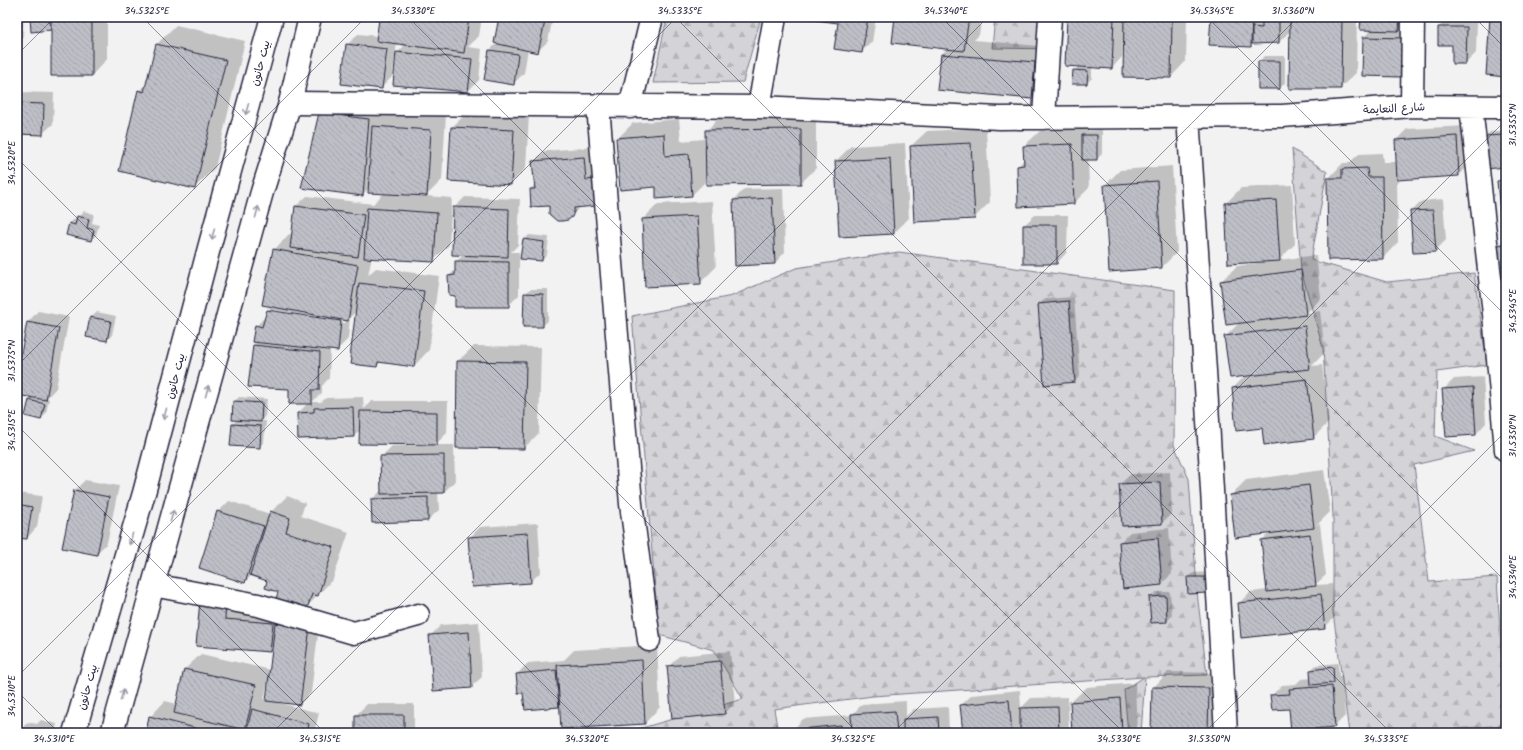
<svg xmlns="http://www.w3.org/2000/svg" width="1523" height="750" font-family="Kalam,'Playpen Sans Arabic',sans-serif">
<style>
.forest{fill:url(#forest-firs);stroke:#7a7a8a}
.shadow{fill:#0003;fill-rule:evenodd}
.building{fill:url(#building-back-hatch);stroke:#22223b}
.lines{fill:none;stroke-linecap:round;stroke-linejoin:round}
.minor-casing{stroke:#22223b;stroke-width:25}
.major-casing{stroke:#22223b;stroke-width:25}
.minor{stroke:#fff;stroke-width:22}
.major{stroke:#fff;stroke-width:22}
.oneway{stroke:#9c9ca7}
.ticks{fill:none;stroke:#22223b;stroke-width:1;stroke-opacity:0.45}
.labels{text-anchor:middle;stroke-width:3;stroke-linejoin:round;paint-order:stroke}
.street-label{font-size:11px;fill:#22223b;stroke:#fff}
.neatline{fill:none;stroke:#22223b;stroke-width:1.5}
.ticks-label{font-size:10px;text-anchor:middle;fill:#22223b}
</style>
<defs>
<pattern id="forest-firs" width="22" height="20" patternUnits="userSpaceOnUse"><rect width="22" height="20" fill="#d3d3d8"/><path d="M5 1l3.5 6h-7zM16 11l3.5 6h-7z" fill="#b5b5ba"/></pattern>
<pattern id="building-back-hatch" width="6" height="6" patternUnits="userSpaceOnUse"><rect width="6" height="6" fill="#bebec6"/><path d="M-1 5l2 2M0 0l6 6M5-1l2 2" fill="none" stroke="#a3a3ab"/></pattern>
</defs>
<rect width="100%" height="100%" fill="#f2f2f3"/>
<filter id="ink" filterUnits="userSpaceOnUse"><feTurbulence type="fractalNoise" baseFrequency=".025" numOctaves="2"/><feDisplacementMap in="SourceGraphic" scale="8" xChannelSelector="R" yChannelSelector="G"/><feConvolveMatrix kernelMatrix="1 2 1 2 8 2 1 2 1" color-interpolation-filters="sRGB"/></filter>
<g filter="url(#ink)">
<path class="forest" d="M667,17h94l-18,65 -90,1z
M995,17h64l-4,32 -63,-1z
M1292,149l35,23 -16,88 76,22 87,-9 13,92 -50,7 -2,64 39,15 -60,14 15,117 68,-5 9,156h-157l-16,-121v-97l-10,-167 -22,-78z
M899,252l276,38 -1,155 15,34 9,122 9,74 -62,2 -4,56h-13l-4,-43 20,-13 -271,19 -99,13 4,24h-154l119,-34 -29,-49 -55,-15 -27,-319 100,-20 64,-28z"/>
<path class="shadow" d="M17,17h7l-2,36 -5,5z
M31,17h76v42l-15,16 -40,-48 -2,2z
M370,17h112l-3,19 -11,11 14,2 -3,31 -11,11 -71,-38 9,-9 -9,-1 -5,34 -11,11 -34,-43 11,-11 20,2 2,-17z
M500,17h53l-5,24 -11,11 -9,-3 -4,24 -11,11 -23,-34 7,-7z
M817,17h59l-4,25 -11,10 -22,-30z
M896,17h86l-3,18 -5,5 76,7 -3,35 -15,16 -90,-44 5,-5z
M1068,17h119l-1,44 -15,16 -46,-38h-2l-1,18 -10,11 -20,-1v11l-5,5 -13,-12 5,-5z
M1212,17h77v6h2v-6h66l-1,56 -16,15 -49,-58 -12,12 -25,1 -4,3z
M1362,17h48l2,49 -48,-29 8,-8z
M1433,17h49l-3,3h-2l-1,33 -10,10 -13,-19 -14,-17 8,-8z
M176,25l69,16 -30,127 -20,19 -56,-96 9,-9 9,-38z
M1264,56h21v27l-5,5 -21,-26z
M17,92l37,1 -1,31 -11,10 -25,-1z
M384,104l-1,12 5,-5 58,3 -4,66 -16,16 26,2 -3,47 -16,16 -61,-4 -4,18 8,-7 63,8 -10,74 -15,16 -33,-5 -4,5 -20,-55 -7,6 -2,22 -11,11 -7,-1 -1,29 -7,8v7l-10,9h9l5,-4 37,-1 1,12 8,-8h76l-1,32 -12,12h19l1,36 -11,11h-6l1,18 -11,10 -55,2 -1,-23 10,-9 -1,-33 11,-11h32v-2l-63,-15 -7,7 -56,-23 10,-10 -18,-15 -36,-43 3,-3 -1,-16 10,-10 2,-6 4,-4 2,-56 15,-16 4,1 3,-29 11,-10 66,8 11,-11 -15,-5 -7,7 -42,-82zM273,310l73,11 -1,2 -72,-11z
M468,112l61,3 -3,53 -15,16 -62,-4 3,-53z
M816,114v54l-15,15 -94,-3 -15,15 -35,-10 -40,-46 16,-16 46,-4 2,22 23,-2 1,12h2l-1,-20 16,-16z
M1467,126l2,38 -10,11 -62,4 1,63 -15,16 -55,-79 15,-16h6l10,-9 23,-1 1,9h15l-2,-22 11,-11z
M986,128l4,74 -16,16 -63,-72 16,-15z
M1087,129v2l15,-1v24l-5,5h-9l1,29 -15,15 -56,-37 7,-7 -1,-13 16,-15z
M1506,130v36l-20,2 -2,-31 6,-5z
M905,143l4,75 -15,15 -58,-72 15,-15z
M594,147l10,22 -23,37 -10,10 -21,-11 -19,-16 4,-5 -2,-22 11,-11z
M1172,166l5,86 -15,15 -57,-82 15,-15z
M1506,174v57l-8,-49z
M1292,185l3,59 -16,16 37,-5 5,43 -14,15 13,-2 5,41 -13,14 10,-1 7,57 -16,16 -50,-11 -30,-39 13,-13 -20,-39 14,-14 -19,-41 16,-15 22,-3 -33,-60 15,-15z
M783,188l2,64 -10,11 -41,-63 10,-11z
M465,197l55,2 -2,46 -7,7h8v43l-11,11 -52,-11 -7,-19 7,-7v-7l8,-8 -10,-46z
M1443,199l3,41 -11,11 -23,-40 10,-10z
M712,201l4,66 -16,16 -57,-64 15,-15z
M84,211l10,3 -2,9 7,2 -3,10 -5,5 -21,-17 5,-5 3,1z
M1035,215h33l-1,37 -10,11 -33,-38z
M529,235l20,2 -2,18 -5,5 -18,-20z
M1506,238v66l-8,-59z
M530,289h18v32l-6,5 -17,-32z
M1074,297l6,79 -6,6 -35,-78 6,-5z
M1506,306v62l-4,-58z
M38,311l31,6 -13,71 -9,10 2,1 -3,14 -5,6 -12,-18 4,-4 -16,-3v-14l11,-58z
M97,312l19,4 -4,19 -5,5 -16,-22z
M474,346l67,1 -2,86 -15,15 -67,-1 1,-86z
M1483,377l3,46 -10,11 -33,-44 11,-11z
M239,397l28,2 -2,17 -4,5h5l-2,21 -5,5 -26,-23 4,-4 -3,-18z
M1324,470l6,42 -13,13 3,-1 6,51 -11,10 17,-1 3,33 -11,11 -85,-25 11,-11 18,-2 -6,-50 8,-7 -39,-38 15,-15z
M1170,472l2,41 -10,10 -42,-39 11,-10z
M85,480l34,6 -12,57 -11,11 -21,-64z
M17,493l25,3 -5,31 -10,11 -10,-1z
M287,496l18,7 -4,13 48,16 -16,47 -27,29 -27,-17 -11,-11 -16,-5 -7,7 -27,-70 11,-11 41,13 1,-2z
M538,523l3,49 -11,10 -61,-44 11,-11z
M1169,528l3,46 -11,10 -41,-42 10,-10z
M1211,572l1,15 -24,-9 5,-5z
M1156,592h14l2,24 -5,5 -17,-23z
M201,601l119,16 -9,76 -11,11 -24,-3 -1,1 44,11 -5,20h-67l2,-9 -4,4h-2l-2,5h-94l3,-16 15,-16 12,3 8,-35 16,-15 70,16 2,-22 -3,3 -72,-6zM267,684h2l-2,16 -3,-1z
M479,622l3,55 -11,10 -40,-52 10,-10z
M657,645l3,62 -15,16 -85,-19 -1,2 -35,-14 -7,-18 11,-11 36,-3 10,-10z
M730,651l5,52 -10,10 -56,-47 10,-10z
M1338,663l1,13 3,-1 3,41 -10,10 -45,-18 -19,-12 11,-11 14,-1 5,-5 11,-1 -1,-8 5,-5z
M1168,672l56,1 -1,60h-71l1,-45z
M1135,683l2,50h-64l-2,-31 16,-15z
M1020,690l1,18 10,-10 37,-1 1,36h-105l-3,-28 11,-10z
M906,701v15l8,-7 34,-2 1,26h-156v-3l10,-11 49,-4 10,-11z
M367,704h47v29h-58v-18z
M41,720l16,4 -2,9h-38l11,-11 9,2z
M1506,724v9h-56l5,-5z
M568,730v3h-42z"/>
<path class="building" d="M30,17h19l2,13 -20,2z
M51,17h41v59h-41z
M363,17h106l-5,36 -88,-12 3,-22z
M499,17h47l-8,36 -44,-10z
M816,17h52l-6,36 -28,-4 4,-26 -22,-3z
M895,17h74l-5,34 -72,-8z
M1067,17h47l-2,52 -47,-3z
M1124,17h48l-1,61 -48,-1z
M1211,17h41l-1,30 -42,-2z
M1262,17h17v26l-27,1v-17l10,1z
M1290,17h52l-1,72h-52z
M1361,17h39l-1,14 -39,-1z
M1432,17h48v4l-48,-1z
M1490,17h16v60l-20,-2z
M1438,27h29l-1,37h-14v-19h-14z
M1363,37l40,1 -1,39 -40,-1z
M156,44l70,16 -31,129 -76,-18 19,-81 6,2z
M346,44l41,5 -5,40 -41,-5z
M489,50l29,4 -4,31 -30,-5z
M396,52l76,7 -4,33 -75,-7z
M941,54l94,8 -3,37 -95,-9z
M1258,61h22v28h-22z
M1073,70l15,1 -1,13h-15z
M17,103l27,1 -1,31 -26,-1z
M319,113l50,6 -6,77 -62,-8z
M372,126l59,4 -4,66 -59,-3z
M451,127l63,3 -3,55 -63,-4z
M801,129v55l-95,1 -1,-55z
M664,134l1,22 24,-2 3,42 -36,3v-12l-36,3 -4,-52z
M1082,135h15v25h-15z
M1505,135l1,32 -21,2 -2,-33z
M1457,136l2,40 -62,4 -2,-40z
M971,143l4,76 -61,3 -4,-76z
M1072,144l2,60 -56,3 -1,-41 7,-1 -1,-19z
M584,157l2,23 8,-1 2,27 -22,2v4l-2,5 -4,3 -6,1h-5l-8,-7v-8l-18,1 -1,-18h5l-3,-28z
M890,158l4,76 -55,3 -4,-76z
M1367,168l1,9h14l1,82 -55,1 -1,-82h15v-9z
M1506,180v52l-4,1 -5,-52z
M1157,181l5,87 -53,4 -5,-87z
M772,198l3,66 -40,2 -2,-66z
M1276,200l4,61 -52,3 -3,-61z
M295,206l69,9 -6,42 -68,-9z
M453,207l56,2 -1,48 -56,-2z
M367,208l70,5 -3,49 -70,-4z
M1433,210l3,42 -23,1 -3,-42z
M77,216l12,3 -2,9 7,2 -3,11 -25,-6 3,-12 6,2z
M697,216l4,68 -56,3 -3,-68z
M1023,225h34v39h-34z
M523,239l21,3 -2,19 -22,-2z
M1506,244v61l-4,1 -5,-61z
M273,249l85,16 -10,56 -86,-16z
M455,261l54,1v45h-54v-11l-6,-1 -1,-19 7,-1z
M1301,270l5,45 -80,10 -6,-44z
M359,283l65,8 -10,76 -36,-5 -1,5 -26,-3 1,-5 -2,-1z
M524,293l19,1v33h-20z
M1069,301l6,81 -31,3 -6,-81z
M267,310l74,11 -3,30 -86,-9 3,-17 7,2z
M90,317l21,4 -4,20 -21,-4z
M27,322l32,6 -13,72 -29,-5v-20z
M1305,326l5,43 -80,9 -6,-42z
M253,345l67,7 -1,38h-7v14h-23v-15l-41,-2z
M457,361l69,1 -2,87 -68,-1z
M1307,379l7,60 -50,6 -2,-17 -26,3 -4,-43z
M1473,387l3,48 -30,2 -4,-48z
M29,400l16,4 -4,16 -16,-4z
M233,401l29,2 -1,19 -29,-2z
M353,407l1,30 -56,2 -1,-26 17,-1v-4z
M360,411l77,1v33l-78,-1z
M232,424l29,2 -1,22 -30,-2z
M444,455v38l-63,1 -1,-38z
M1160,482l2,42 -40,2 -3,-42z
M1309,485l5,43 -79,10 -5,-43z
M74,490l35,7 -12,58 -35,-7z
M428,497v24l-56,2 -1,-24z
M17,504l15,3 -5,32 -10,-1z
M217,511l47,15 -19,57 -46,-15z
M270,511l20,7 -4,14 48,15 -16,49 -6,-2 -5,15 -31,-10 2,-7 -13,-4 2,-7 -17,-6z
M528,533l3,50 -59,4 -4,-50z
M1310,534l6,52 -49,6 -6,-52z
M1158,538l4,47 -39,4 -4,-47z
M1187,577h20v16l-19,1z
M1321,594l4,35 -84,9 -3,-35z
M1166,596l1,26 -16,1 -2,-26z
M200,600l26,2 -1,17 48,4 -3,29 -74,-6z
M275,623l35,4 -10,78 -34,-4z
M469,632l3,56 -39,3 -4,-56z
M642,660l3,64 -84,5 -4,-64z
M720,661l5,53 -53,5 -5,-53z
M1333,667l1,16 -23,2 -1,-15z
M184,669l72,16 -11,45 -71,-17z
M556,670l3,37 -34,3 -2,-17h-5l-2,-19z
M1332,686l3,41 -44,4 -2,-22 -17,1 -2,-15 20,-1 -1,-5z
M1152,687l57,1 -1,45h-57z
M1120,698l2,35h-50l-2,-31z
M1009,700l3,33h-49l-3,-28z
M1058,707l1,26h-39v-25z
M252,709l57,15 -2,9h-61z
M895,711l2,22h-45l-1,-19z
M355,715h49v18h-49z
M149,716l65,17h-68z
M938,717l1,16h-36v-14z
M841,725l1,8h-50v-3z
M30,730l11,3h-12z"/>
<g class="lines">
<defs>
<path id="minor" d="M290,103l469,4 241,11 282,-2 130,-10 94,1
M598,106l33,398 18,136
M1412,106l1,-89
M630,107l22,-90
M759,107l16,-90
M1471,107l23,207 12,136
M1188,117l18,269 20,347
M1044,118l6,-101
M153,585l105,20 96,28 64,-18"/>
<path id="major" d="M74,733l70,-240 65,-245 63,-231
M112,733l150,-541 28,-89 20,-86"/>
</defs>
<use href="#minor" class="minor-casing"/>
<use href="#major" class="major-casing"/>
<use href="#minor" class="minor"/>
<use href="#major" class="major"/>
</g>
<defs><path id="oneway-shaft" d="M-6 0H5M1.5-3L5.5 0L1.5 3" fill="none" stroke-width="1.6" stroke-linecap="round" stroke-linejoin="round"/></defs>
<g class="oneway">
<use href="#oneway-shaft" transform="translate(247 109) rotate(105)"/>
<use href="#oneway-shaft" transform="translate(257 212) rotate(-75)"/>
<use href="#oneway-shaft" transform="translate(213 234) rotate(105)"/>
<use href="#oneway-shaft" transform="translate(207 391) rotate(-75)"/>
<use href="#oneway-shaft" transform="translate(165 414) rotate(105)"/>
<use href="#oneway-shaft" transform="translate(172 516) rotate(-74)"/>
<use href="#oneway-shaft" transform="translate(131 539) rotate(106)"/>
<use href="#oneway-shaft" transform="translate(122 695) rotate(-75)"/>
</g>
</g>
<path class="ticks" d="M142,17l716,716M408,17l716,716M675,17l716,716M941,17l565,565M1207,17l299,299M1474,17l32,32M17,55l38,-38M17,158l575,575M17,366l349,-349M17,425l308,308M17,677l660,-660M17,691l42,42M272,733l716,-716M582,733l716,-716M893,733l613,-613M1204,733l302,-302"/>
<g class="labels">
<g class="street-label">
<text transform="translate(260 63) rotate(-75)" y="4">بيت حانون</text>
<text transform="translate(1394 108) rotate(-3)" y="4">شارع النعايمة</text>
<text transform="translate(175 376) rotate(-75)" y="4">بيت حانون</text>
<text transform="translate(87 687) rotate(-74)" y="4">بيت حانون</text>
</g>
</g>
<rect width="1523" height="750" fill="none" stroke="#fff" stroke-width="44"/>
<rect x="22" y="22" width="1479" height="706" class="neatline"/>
<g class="ticks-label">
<text x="147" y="14">34.5325°E</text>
<text x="413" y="14">34.5330°E</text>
<text x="680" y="14">34.5335°E</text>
<text x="946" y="14">34.5340°E</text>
<text x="1212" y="14">34.5345°E</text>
<text x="1293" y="14">31.5360°N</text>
<text transform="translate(1512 125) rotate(-90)" y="4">31.5355°N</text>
<text transform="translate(11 163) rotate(-90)" y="4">34.5320°E</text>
<text transform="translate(1512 311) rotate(-90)" y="4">34.5345°E</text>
<text transform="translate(11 361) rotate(-90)" y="4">31.5375°N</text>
<text transform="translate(11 430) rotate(-90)" y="4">34.5315°E</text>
<text transform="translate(1512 436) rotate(-90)" y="4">31.5350°N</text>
<text transform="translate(1512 577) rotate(-90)" y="4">34.5340°E</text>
<text transform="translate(11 696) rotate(-90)" y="4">34.5310°E</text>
<text x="54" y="742">34.5310°E</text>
<text x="320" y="742">34.5315°E</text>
<text x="587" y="742">34.5320°E</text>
<text x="853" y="742">34.5325°E</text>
<text x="1119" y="742">34.5330°E</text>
<text x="1209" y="742">31.5350°N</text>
<text x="1386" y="742">34.5335°E</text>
</g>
</svg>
